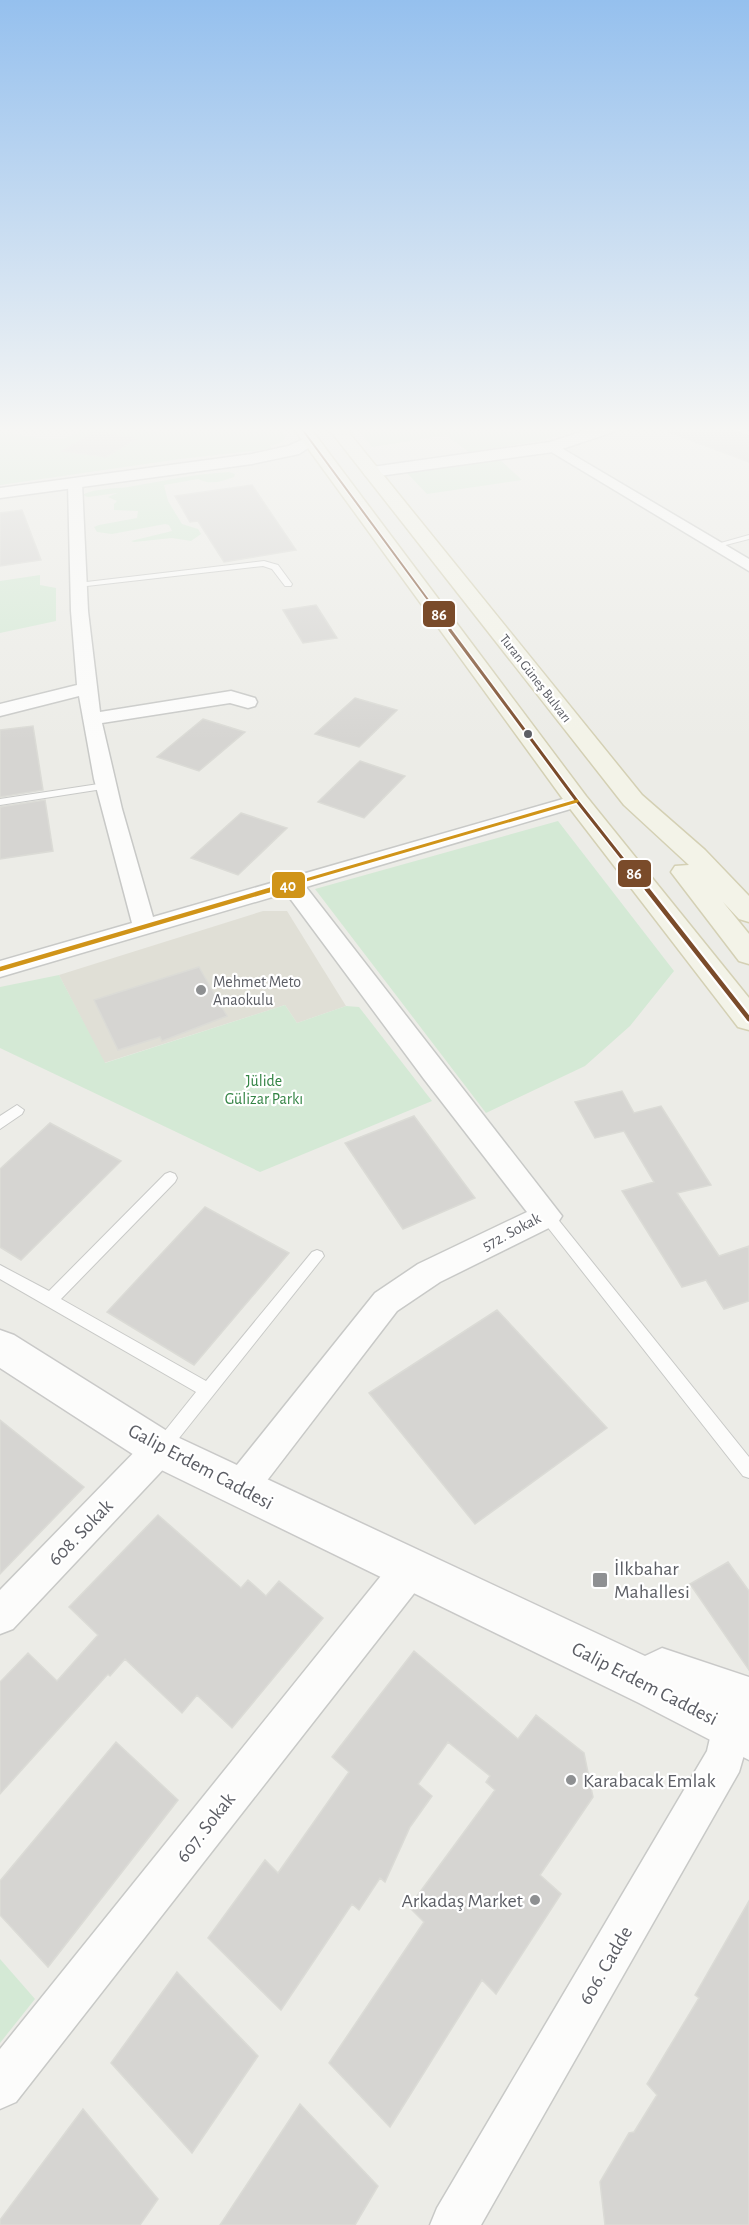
<svg xmlns="http://www.w3.org/2000/svg" width="749" height="2225" font-family="'Alegreya Sans',sans-serif">
<style>
.education{fill:#e0dfd6}
.green{fill:#d4e9d5}
.building{fill:#d6d5d2;stroke:#dbdbd6;stroke-width:1.5}
.lines{fill:none;stroke-linecap:round;stroke-linejoin:round}
.lane-casing{stroke:#c8c9c7;stroke-width:2}
.street-casing{stroke:#c8c9c7;stroke-width:3}
.secondary-casing{stroke:#c9c9c8;stroke-width:3}
.primary-casing{stroke:#d4d0b4;stroke-width:3}
.lane{fill:#fcfcfb;fill-rule:evenodd}
.street{fill:#fcfcfb;fill-rule:evenodd}
.secondary{fill:#fcfcfb;fill-rule:evenodd}
.primary{fill:#f3f3e8;fill-rule:evenodd}
.bus-1-far2-casing{stroke:#fff;stroke-width:4.5}
.bus-1-far1-casing{stroke:#fff;stroke-width:6}
.bus-1-casing{stroke:#fff;stroke-width:9}
.bus-2-far1-casing{stroke:#fff;stroke-width:6}
.bus-2-casing{stroke:#fff;stroke-width:9}
.bus-1-far2{stroke:#7a4b2a;stroke-width:2}
.bus-1-far1{stroke:#7a4b2a;stroke-width:3}
.bus-1{stroke:#7a4b2a;stroke-width:4.5}
.bus-2-far1{stroke:#d09419;stroke-width:3}
.bus-2{stroke:#d09419;stroke-width:4.5}
.bus-dot{fill:#5c5e65;stroke:#fff;stroke-width:2}
.poi-dot{fill:#8e9092;stroke:#fff;stroke-width:2}
.labels{text-anchor:middle;stroke-width:4.5;stroke-linejoin:round;paint-order:stroke}
.far-street-label{font-size:14px;fill:#5c5e65;stroke:#fff}
.poi-label{font-size:16px;fill:#5c5e65;stroke:#fff;text-anchor:start}
.park-label{font-size:16px;fill:#348445;stroke:#fff}
.street-label{font-size:16px;fill:#5c5e65;stroke:#fff}
.near-street-label{font-size:20px;fill:#5c5e65;stroke:#fff}
.near-poi-label{font-size:20px;fill:#5c5e65;stroke:#fff;text-anchor:start}
.line-badge{stroke:#fff;stroke-width:2}
.badge-label{font-size:16px;text-anchor:middle;font-weight:bold;fill:#fff}
</style>
<rect width="100%" height="100%" fill="#ecece7"/>
<path class="education" d="M263,911h24l59,95 -49,17 -12,-18 -181,58 -45,-88z"/>
<path class="green" d="M0,429h15l-1,5 34,6 19,-2 17,-9h54l13,4 9,-4h119l7,6 -3,7 -13,4 2,2 -3,1 -89,10 -180,26z
M357,429h223l-41,12 -70,11 -23,-17 -74,12z
M499,459l23,21 -95,14 -20,-21z
M229,472l6,2 -1,3c-13,5 -24,8 -36,2l-34,6 4,16 14,23 16,5 3,5 -10,7 -19,-3 -38,4 -3,-1 41,-10 -3,-6 -4,-1 -53,10 -15,-2 -3,-5 5,-2 38,-7 1,-7 -24,-1v-6l3,-3 -9,-4 9,-4 -29,4 -6,-2c14,-7 31,-6 46,-8 34,-6 67,-13 101,-15z
M40,575v10l16,3v33l-56,12v-52z
M558,821l116,150 -44,55 -45,40 -99,47 -171,-224z
M59,975l46,88 180,-58 12,18 49,-17 13,1 73,94 -172,71 -260,-124v-61z
M0,1959l35,40 -35,44z"/>
<path class="building" d="M669,429h60l20,8v25l-81,-30z
M93,433h10l33,6 -30,18 -44,-6z
M252,485l44,65 -72,12 -26,-41 -8,1 -15,-26z
M22,510l19,50 -41,6v-53z
M316,605l21,33 -34,5 -20,-33z
M355,698l42,12 -38,37 -44,-13z
M203,719l42,13 -46,39 -42,-14z
M33,726l10,64 -43,7v-67z
M360,761l45,15 -41,42 -46,-16z
M45,800l8,51 -53,8v-52z
M241,813l46,15 -49,47 -47,-17z
M199,967l28,49 -65,25 -2,-4 -42,13 -24,-50z
M622,1091l12,22 27,-7 50,79 -34,8 42,63 30,-10v55l-25,8 -18,-29 -24,7 -60,-96 32,-9 -30,-51 -29,7 -20,-36z
M414,1116l61,82 -72,31 -58,-86z
M50,1123l71,38 -100,99 -21,-13v-78z
M205,1207l84,46 -95,112 -87,-53z
M497,1310l110,118 -132,96 -106,-131z
M0,1420l84,67 -84,87z
M158,1515l83,73 7,-8 18,16 13,-15 44,37 -91,110 -35,-33 -15,18 -57,-54 -15,17 -2,-2 -108,120v-112l28,-29 29,28 41,-46 -29,-28z
M728,1562l21,29v79l-59,-86z
M414,1651l104,88 18,-24 48,38 9,44 -53,78 21,19 -65,100 -14,-14 -92,147 -61,-64 95,-141 -15,-15 86,-117 -9,-8 4,-6 -42,-34 -30,42 14,12 -22,31 -25,55 -5,-4 -21,32 -7,-6 -71,106 -73,-72 57,-78 13,13 71,-101 -17,-15z
M116,1742l62,58 -130,167 -48,-52v-34z
M749,1901v324h-144l-5,-43 29,-49 5,-1 23,-37 -10,-11 52,-86 -4,-3z
M177,1972l81,84 -66,97 -81,-90z
M300,2104l78,82 -23,39h-135z
M83,2109l75,90 -18,26h-140v-5z"/>
<g class="lines">
<defs>
<path id="lane" d="M731,429l18,2v4l-17,-5z
M749,535v4l-35,9 -4,-2z
M264,561l14,4 14,19 -1,2h-6l-13,-17 -9,-3 -185,21 -4,-2 4,-2z
M105,783l5,3 -1,2 -109,17v-6z
M17,1105l7,5 -2,4 -22,15v-13z
M170,1172l5,2 2,4 -2,4 -114,117 145,82 106,-129 5,-2 5,2 2,4 -156,196 -6,3 -6,-3 -2,-5 2,-5 40,-50 -196,-113v-14l49,26 116,-117z
M547,1210l5,2 197,245v21l-6,-2 -201,-256 -2,-4 2,-4z"/>
<path id="street" d="M553,443l196,116v12l-201,-121 -2,-3 2,-3z
M75,479l7,4 6,128 12,101 131,-21 24,7 2,4 -2,4 -7,2 -18,-5 -128,20 20,86 31,108 417,-120 7,-2 7,2 3,4 -3,4 -278,82 256,329 -5,8 -117,58 -43,29 -145,189 -12,4 -12,-4 -5,-12 5,-12 147,-183 43,-29 109,-52 -103,-133 -138,-186 -286,84v-16l132,-38 -38,-144 -15,-83 -79,20v-12l77,-19 -6,-74 -3,-128z
M160,1433l12,5 5,11 -5,11 -159,169 -13,5v-44l148,-152z
M410,1551l13,5 5,13 -5,13 -407,520 -16,7v-60l397,-493z
M735,1693l14,6v39l-10,34 -258,453h-51l7,-17 270,-457 9,-39 5,-14z"/>
<path id="secondary" d="M589,429h26l-2,3 -60,20 -181,25 -6,-1 -3,-4 3,-4 6,-1 178,-25z
M311,436l8,5 -20,13 -47,10 -252,34v-10l252,-34 36,-8z
M0,1330l14,5 161,101 470,220 17,-8 87,29v83l-110,-57 -494,-241 -145,-94z"/>
<path id="primary" d="M294,429h17l275,367 163,202v32l-11,-3 -170,-221z
M329,429h17l296,366 63,55 44,46v26l-10,-3 -16,-17 26,32v30l-10,-3 -68,-89 4,-6 14,-1 -65,-60z"/>
</defs>
<use href="#lane" class="lane-casing"/>
<use href="#street" class="street-casing"/>
<use href="#secondary" class="secondary-casing"/>
<use href="#primary" class="primary-casing"/>
<use href="#lane" class="lane"/>
<use href="#street" class="street"/>
<use href="#secondary" class="secondary"/>
<use href="#primary" class="primary"/>
<defs>
<path id="bus-1-far2" d="M302,429l149,202"/>
<path id="bus-1-far1" d="M450,630l127,171 71,90"/>
<path id="bus-1" d="M647,889l102,130"/>
<path id="bus-2-far1" d="M268,891l309,-90"/>
<path id="bus-2" d="M0,969l273,-80"/>
</defs>
<use href="#bus-1-far2" class="bus-1-far2-casing"/>
<use href="#bus-1-far1" class="bus-1-far1-casing"/>
<use href="#bus-1" class="bus-1-casing"/>
<use href="#bus-2-far1" class="bus-2-far1-casing"/>
<use href="#bus-2" class="bus-2-casing"/>
<use href="#bus-1-far2" class="bus-1-far2"/>
<use href="#bus-1-far1" class="bus-1-far1"/>
<use href="#bus-1" class="bus-1"/>
<use href="#bus-2-far1" class="bus-2-far1"/>
<use href="#bus-2" class="bus-2"/>
</g>
<linearGradient id="sky" x2="0" y2="1"><stop stop-color="#95c0ee"/><stop offset="0.58" stop-color="#f6f6f4"/><stop offset="1" stop-color="#f6f6f4" stop-opacity="0"/></linearGradient>
<rect width="749" height="741" fill="url(#sky)"/>
<circle class="bus-dot" cx="528" cy="734" r="5"/>
<g class="poi-dot">
<circle cx="201" cy="990" r="6"/>
<rect x="592" y="1572" width="16" height="16" rx="3"/>
<circle cx="571" cy="1780" r="6"/>
<circle cx="535" cy="1900" r="6"/>
</g>
<g class="labels">
<g class="far-street-label">
<text transform="translate(536 678) rotate(52)" y="5">Turan Güneş Bulvarı</text>
</g>
<g class="poi-label">
<text x="213" y="987">Mehmet Meto<tspan x="213" dy="18">Anaokulu</tspan></text>
</g>
<g class="park-label">
<text x="264" y="1086">Jülide<tspan x="264" dy="18">Gülizar Parkı</tspan></text>
</g>
<g class="street-label">
<text transform="translate(511 1231) rotate(-28)" y="6">572. Sokak</text>
</g>
<g class="near-street-label">
<text transform="translate(201 1466) rotate(28)" y="7">Galip Erdem Caddesi</text>
<text transform="translate(80 1532) rotate(-46)" y="7">608. Sokak</text>
<text transform="translate(645 1683) rotate(27)" y="7">Galip Erdem Caddesi</text>
<text transform="translate(205 1827) rotate(-52)" y="7">607. Sokak</text>
<text transform="translate(605 1965) rotate(-60)" y="7">606. Cadde</text>
</g>
<g class="near-poi-label">
<text x="614" y="1575">İlkbahar<tspan x="614" dy="23">Mahallesi</tspan></text>
<text x="583" y="1787">Karabacak Emlak</text>
<text x="523" y="1907" text-anchor="end">Arkadaş Market</text>
</g>
</g>
<g class="line-badge">
<rect x="422" y="600" width="34" height="28" rx="6" fill="#7a4b2a"/>
<rect x="617" y="859" width="35" height="29" rx="6" fill="#7a4b2a"/>
<rect x="271" y="871" width="35" height="28" rx="6" fill="#d09419"/>
</g>
<g class="badge-label">
<text x="439" y="620">86</text>
<text x="634" y="879">86</text>
<text x="288" y="891">40</text>
</g>
</svg>
